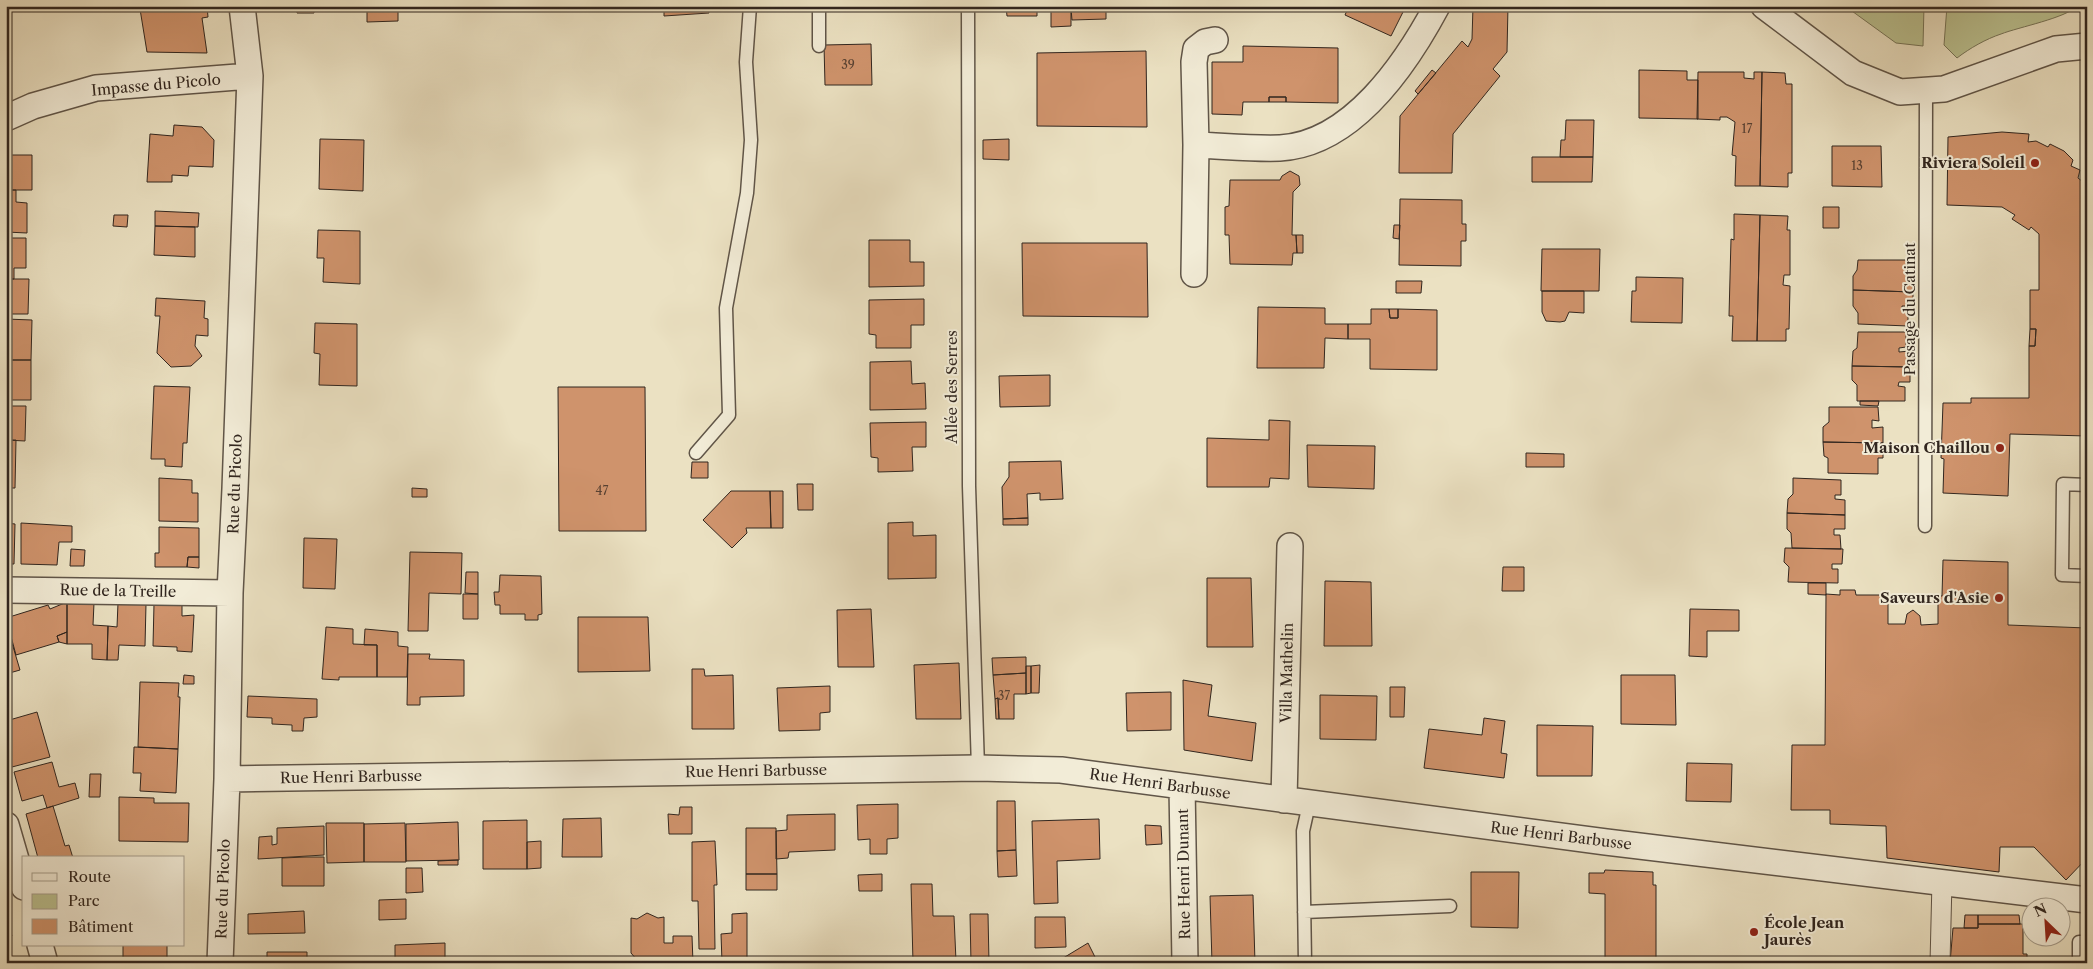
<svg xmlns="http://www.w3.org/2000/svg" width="2093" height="969" font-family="'Libre Caslon Text',serif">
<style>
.green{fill:#bbc291;stroke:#767458}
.building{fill:#cf936c;stroke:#31261f}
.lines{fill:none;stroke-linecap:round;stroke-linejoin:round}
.service-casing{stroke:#605548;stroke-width:15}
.pedestrian-casing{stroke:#605548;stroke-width:21}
.minor-casing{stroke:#605548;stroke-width:28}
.service{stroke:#f2ecd7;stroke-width:12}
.pedestrian{stroke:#f2ecd7;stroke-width:19}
.minor{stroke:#f2ecd7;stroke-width:25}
.poi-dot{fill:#8f2418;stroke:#f2ecd7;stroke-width:2}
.labels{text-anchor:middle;stroke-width:4;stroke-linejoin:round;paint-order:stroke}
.number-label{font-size:12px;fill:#584132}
.street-label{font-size:15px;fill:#31261f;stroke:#f2ecd7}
.poi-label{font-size:15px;font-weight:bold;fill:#31261f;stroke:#f2ecd7;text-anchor:end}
</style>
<rect width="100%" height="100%" fill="#ebe1c2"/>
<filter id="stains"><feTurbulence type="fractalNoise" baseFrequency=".004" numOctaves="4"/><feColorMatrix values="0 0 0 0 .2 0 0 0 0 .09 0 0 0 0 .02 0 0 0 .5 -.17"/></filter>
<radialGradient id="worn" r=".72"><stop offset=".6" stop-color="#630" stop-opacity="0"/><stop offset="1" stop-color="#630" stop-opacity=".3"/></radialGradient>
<path class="green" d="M1845,6h79l-1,40 -27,-3z
M1947,6h130c-11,12 -58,21 -76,28 -15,5 -31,14 -44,24l-13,-13z"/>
<path class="building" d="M74,6h133l1,11 -6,1 5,35 -60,-1 -7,-43z
M297,6h17v7h-17z
M367,6h31v15l-31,1z
M664,6h44l1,7 -45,3z
M1006,6h31v10h-30z
M1051,6h20v20l-20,1z
M1349,6h57l-15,30 -46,-21z
M1473,6h35l-1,46 -14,17 7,7 -47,58 -1,39h-53l1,-57 62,-75 6,6 4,-8z
M1071,9h35v10l-34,1z
M871,44l1,41h-47l-1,-40z
M1243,46l95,2v55l-52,-1v-5h-17v5h-26l-1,13 -30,-1v-52h31z
M1146,51l1,76 -110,-1v-73z
M1432,70l4,3 -18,21 -3,-3z
M1639,70l48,1v9h11v39l-59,-1z
M1698,72h46v6l10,1v-7h8l-2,114h-25l1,-30 -4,-1 3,-33 -8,-5h-7v3l-23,-1z
M1762,72l23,1 1,11h6v89h-4v14l-28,-1z
M1269,97h17v5h-17z
M1566,120h28l-1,37h-33l1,-17h4z
M174,125l28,2 12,13 -1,27 -24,-1 -1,10 -16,-1v7h-25l3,-48 23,2z
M2002,132l27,2 -1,8 8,-1 12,6 2,-3 14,7 9,9 -2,6 9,4 -2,8 9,7v251l-77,-2 -2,62 -65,-3 1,-34 -3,-1 2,-55h28v-5h58v-52h6l1,-17h-6v-39h9v-56l-8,-7 -2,3 -17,-11 3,-4 -13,-8 -55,-2 1,-68z
M320,139l44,1 -1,51 -44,-2z
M1009,139v21l-26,-1v-19z
M1832,146h49l1,41 -50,-1z
M6,155h26v35h-26z
M1532,157h61l-1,25h-60z
M1290,171l9,5 1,9 -7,7 -1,43h4l1,18h-4l-1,12 -62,-1 -1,-29h-4v-28l4,-1 1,-26h50l2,-4z
M6,190h10v12l11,1v30l-21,-1z
M1400,199l62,1v24h4v17h-5v25l-62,-1z
M1823,207h16v21h-16z
M155,211l44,2 -1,14 -43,-1z
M1734,214l26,1 -3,126h-25l1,-25h-4l2,-77 3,1z
M114,215h14l-1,12 -14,-1z
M1760,215l28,1 -1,14h3v45h-6l-1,10 7,1 -1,43h-3v12h-29z
M1394,225h6l-1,14 -6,-1z
M155,226l40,1v30l-41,-2z
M318,230l42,1v53l-37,-2 1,-24h-7z
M1296,235h7v18h-6z
M6,238h20v30h-12v11h-8z
M869,240h41v22h14v24l-55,1z
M1022,243h125l1,74 -125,-1z
M1542,249h58l-1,42h-58z
M1858,260h50v16l5,-1v17l-60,-2v-14l4,-6z
M1636,277l47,1 -1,45 -51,-1 1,-31h4z
M6,279h23l-1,35h-22z
M1396,281h26l-1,12h-25z
M1853,290l60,2v14h-11v5h6v15l-50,-2v-11l-5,-7z
M1542,291h42v22l-15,-1 -4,9 -5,1 -14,-1 -4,-9z
M156,298l49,3 -1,17 4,1v17l-12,-1 -1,11 7,10 -11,10 -20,1 -14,-14 3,-37h-5z
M924,299v26h-13v23h-35v-13l-7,-1v-34z
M1258,307l67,1v16h23v15l-23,-1 -1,30h-67z
M1371,309h18l1,9h8v-9l39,1v60l-67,-1v-30h-22v-15h23z
M1389,309h9v9h-8z
M6,319l26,1 -1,40h-25z
M315,323l42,1v62l-38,-1 1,-31 -6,-1z
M2030,329h6l-1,17h-6z
M1858,332h48v15l-7,1v4l11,-1v16l-58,-1 1,-15 4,-3z
M6,360h25v40h-25z
M911,361l1,23 13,-1 1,26 -56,1v-48z
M1852,366l58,1v15h-11l-1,4 7,1v14h-48v-16l-5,-5z
M1050,375v31l-50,1 -1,-31z
M154,386l36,1 -3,56h-4l-1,24 -17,-1v-7h-14z
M558,387h87l1,144h-87z
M1860,401h19l-1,5 -18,-1z
M6,406h20l-1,35 -19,-1z
M1829,407h49l1,14 -7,-1v8l11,-1v16l-60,-1v-15l6,-5z
M1269,420l21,1 -1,58 -19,-1 -1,9h-62v-49l62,2z
M926,422v25h-14l1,24 -35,1v-14l-7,-1 -1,-34z
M6,440h10l-1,48h-9z
M1823,442l60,1v15h-5v16l-50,-1v-15l-4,-2z
M1307,445l68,1 -1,43 -66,-2z
M1526,453l38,1v13h-38z
M1061,461l2,38 -23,1v-7l-13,1 1,24 -25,1 -1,-32 7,-10v-15z
M692,462h16v16h-17z
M159,478l33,2v13h6v29l-39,-1z
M1793,478l48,2v15h-6v4l10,1v15l-58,-2 1,-14 5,-5z
M797,484h16v26h-15z
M412,488l15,1v8h-15z
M731,491h39l1,37h-25l1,5 -15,15 -29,-28z
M770,491h13v37h-12z
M1787,513l58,2v14h-11v6h6l1,14 -49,-1 -1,-15 -4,-4z
M1028,518v7h-25v-6z
M913,522v14l23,-1v43l-48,1v-56z
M6,523l9,1 -1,40h-8z
M21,523l51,3v16h-13l-2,23 -36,-1z
M159,527l40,1v29h-11l-1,10h-32v-14h4z
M304,538l33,1 -2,50 -32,-1z
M1785,548l58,1 -1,15h-10v5h6v14l-50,-1 1,-15 -5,-5z
M71,549l14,1 -1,16h-14z
M410,552l52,1 -1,41 -32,-1 -1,38h-20z
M188,557h11v11l-12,-1z
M1943,560l65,2v63l79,3v230l-21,22 -32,-33h-34l-1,25 -112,-14 -1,-32 -56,-2v-14h-39l1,-65h33l1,-151 14,1v-5h15l1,5h32v29h17l2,-10 6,-4 7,6 1,9 17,-1v-28h4z
M1503,567h21v24h-22z
M466,572h12v22l-13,-1z
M500,575l41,1 1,38 -4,1v5h-13v-6h-25v-9h-5l-1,-13h5z
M1207,578h44l2,69h-46z
M1325,581l46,1 1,64h-48z
M1808,583h18v12l-18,-1z
M463,594h15v25h-15z
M67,602v30l-10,4 2,6 -43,13 -10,-37 42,-13 2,4z
M67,602l27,1 -1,22 15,1 -1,34 -15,-1v-15h-25z
M118,603l28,1 -1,42 -26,-1 -1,15h-11l1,-34 9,1z
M154,604l28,1v11l12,-1 -2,37 -15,-1v-4l-24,-1z
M871,609l3,58h-36l-1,-57z
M1690,609l49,1v21h-32v26l-18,-1z
M578,617h70l2,54 -72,1z
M6,623l14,47 -14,4z
M326,627l27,2v15l24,1v32h-38v3l-17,-1z
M365,629l33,3v14l10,1 -1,30h-30v-32h-13z
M67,632v12l-8,-2 -2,-6z
M408,654h22l-1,5 35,1v36l-44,1v8h-13z
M1026,657v16l-33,2 -1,-17z
M959,663l2,56h-45l-2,-54z
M1040,665l-1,28h-8v-27z
M1026,666h5v27l-5,1z
M692,669h12l1,7 28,-1 1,54h-42z
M1026,673v21h-12v25h-15l-1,-21 -3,1 -2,-24z
M184,675l10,1v8h-11z
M1621,675h54l1,50 -55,-1z
M1183,680l29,5 -4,31 48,7 -4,38 -68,-11z
M140,682l39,1 -1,14h2l-2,52 -40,-2z
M830,686v26l-10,1v17l-41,1 -2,-43z
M1390,687h15l-1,30h-14z
M1171,692v38l-44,1 -1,-38z
M1320,695l57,1 -1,44 -56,-1z
M248,696l69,3v18l-13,1 -1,13h-11v-6l-20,-1v-6l-25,-1z
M998,698l1,21h-3l-1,-20z
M37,712l13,45 -38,10 -6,-22v-24z
M1484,718l21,3 -4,32 6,1 -3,24 -80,-10 5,-39 53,6z
M1537,725l56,1 -1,50h-55z
M134,747l44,2 -2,44 -36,-2 1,-18h-8z
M52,762l7,25 16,-4 4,15 -32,10 -4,-13 -21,6 -8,-29z
M1687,763l45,1 -1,38 -45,-1z
M90,774h11l-1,23h-11z
M119,797l35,1v5h35l-1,39 -69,-1z
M997,801h18l1,49 -19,1z
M898,804v34l-11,1v15h-17v-15l-12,1 -1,-35z
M53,806l12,40 4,-1 4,13h-35l-12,-44z
M680,807h12v27h-23l-1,-20 11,1z
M835,814v36l-46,2 -1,6 -12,1v-28l11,-1v-15z
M601,818l1,39h-40l1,-38z
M1099,819l1,40 -43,2 1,42 -24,1 -2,-83z
M527,820v49h-44v-48z
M458,822l1,38 -53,1v-37z
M326,823h38v39l-37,1z
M405,823l1,39h-42v-38z
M1145,825l16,1 1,18 -16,1z
M324,826v29l-66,4 1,-22 13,-1v9l5,-1v-16z
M746,828h30l1,46h-31z
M541,841v27l-14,1v-27z
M715,841l2,44h-3l1,64h-16l-1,-48h-6v-59z
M1016,850l1,26 -19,1 -1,-26z
M306,857h18v29h-42v-28z
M458,860v5h-20v-4z
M406,868h16l1,24 -17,1z
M1605,870l48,2v13h3v78h-51v-69l-16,-1v-20h15z
M1471,872h48l-1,56 -47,-1z
M746,874h31v16h-31z
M882,874v17h-23l-1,-16z
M911,884h21l1,32h21l2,45 -43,2z
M1253,895l2,68h-43l-2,-67z
M406,899v20l-27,1v-20z
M304,911l1,22 -57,1v-20z
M647,913l11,5 6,-1v26h9v-7h19l1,27h-42v-4l-14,1 -6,-7v-35l6,1z
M747,913v48l-25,1 -1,-28 11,-1v-19z
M970,914h18l1,49h-18z
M1965,915h13v13h-14z
M1978,915h41l1,9h-42z
M6,916l6,20 -6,1z
M1035,917h30l1,30 -31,1z
M1978,924h45v30h4v6h-4v3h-73l3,-35h25z
M445,943v20l-50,-1v-17z
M1088,943l10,20h-43z
M123,945h44v18h-44z
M267,952h40v11h-40z
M841,958v5h-50v-4z
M1417,958v5h-83v-3z
M551,960v3h-52v-1z"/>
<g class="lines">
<defs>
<path id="service" d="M819,6v40
M968,6l1,480 9,282
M696,453l33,-38 -3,-107 21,-115 4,-53 -5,-78 4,-56
M2087,485l-24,-1 -1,91 25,1
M1925,526l1,-434
M1304,912l146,-6
M1305,963l-2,-132 6,-27
M2079,963v-21h8"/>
<path id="pedestrian" d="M1940,963l2,-82"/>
<path id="minor" d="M1764,6l89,67 47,19 44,-3 112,-40 31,-3
M6,118l27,-12 63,-18 154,-12
M1196,145l-2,-83 2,-13 9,-7 10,-2
M1194,274l2,-129c28,1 56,4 84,3 72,-4 126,-84 157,-142
M6,590l224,3
M227,779l751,-11 83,2 545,72 481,58
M1182,786l3,177
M1284,800l6,-254
M6,825l18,62
M40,945l5,18
M220,963l7,-184 3,-186 5,-104 15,-413 -8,-70"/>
</defs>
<use href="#service" class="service-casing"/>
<use href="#pedestrian" class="pedestrian-casing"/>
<use href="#minor" class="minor-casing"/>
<use href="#service" class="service"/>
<use href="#pedestrian" class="pedestrian"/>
<use href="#minor" class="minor"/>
</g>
<g class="poi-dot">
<circle cx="2035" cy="163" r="5"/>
<circle cx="2000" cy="448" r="5"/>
<circle cx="1999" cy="598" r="5"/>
<circle cx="1754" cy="932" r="5"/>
</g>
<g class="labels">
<g class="number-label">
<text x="848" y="69">39</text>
<text x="1747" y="133">17</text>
<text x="1857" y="170">13</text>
<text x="602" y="495">47</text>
<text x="1004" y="700">37</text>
</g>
<g class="street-label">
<text transform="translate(156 85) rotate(-5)" y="5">Impasse du Picolo</text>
<text transform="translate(1910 309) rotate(-90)" y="5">Passage du Catinat</text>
<text transform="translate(952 387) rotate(-90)" y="5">Allée des Serres</text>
<text transform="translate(235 484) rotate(-88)" y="5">Rue du Picolo</text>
<text transform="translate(118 591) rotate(1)" y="5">Rue de la Treille</text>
<text transform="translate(1287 673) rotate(-89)" y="5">Villa Mathelin</text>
<text transform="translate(756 771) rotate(-1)" y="5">Rue Henri Barbusse</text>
<text transform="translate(351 777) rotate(-1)" y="5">Rue Henri Barbusse</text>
<text transform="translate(1160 784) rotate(8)" y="5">Rue Henri Barbusse</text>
<text transform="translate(1561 836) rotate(7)" y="5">Rue Henri Barbusse</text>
<text transform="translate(1184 874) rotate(-91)" y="5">Rue Henri Dunant</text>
<text transform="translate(223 889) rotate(-88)" y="5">Rue du Picolo</text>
</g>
<g class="poi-label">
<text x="2025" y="168">Riviera Soleil</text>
<text x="1990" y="453">Maison Chaillou</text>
<text x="1989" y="603">Saveurs d'Asie</text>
<text x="1764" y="928" text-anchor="start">École Jean<tspan x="1764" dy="17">Jaurès</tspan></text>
</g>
</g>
<rect width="2093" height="969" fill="none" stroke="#ebe1c2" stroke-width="25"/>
<rect x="8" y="8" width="2078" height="954" fill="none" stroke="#31261f" stroke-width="2.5"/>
<rect x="12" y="12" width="2068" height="944" fill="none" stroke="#31261f"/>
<rect x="22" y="856" width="162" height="90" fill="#f2ecd7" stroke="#a59d8d"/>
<rect x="32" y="873" width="25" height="8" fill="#f2ecd7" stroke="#a59d8d"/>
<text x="68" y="882" font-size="15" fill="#31261f">Route</text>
<rect x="32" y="894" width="25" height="15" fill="#bbc291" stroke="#a59d8d"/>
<text x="68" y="906" font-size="15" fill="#31261f">Parc</text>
<rect x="32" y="919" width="25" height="15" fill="#cf936c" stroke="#a59d8d"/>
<text x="68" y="932" font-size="15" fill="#31261f">Bâtiment</text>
<g transform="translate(2046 922) rotate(335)"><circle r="24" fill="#f2ecd7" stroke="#a59d8d"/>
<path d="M0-4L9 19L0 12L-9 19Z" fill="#8f2418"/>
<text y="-8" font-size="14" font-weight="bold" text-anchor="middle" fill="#31261f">N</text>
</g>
<rect width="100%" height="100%" filter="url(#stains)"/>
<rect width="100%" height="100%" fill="url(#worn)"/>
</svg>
